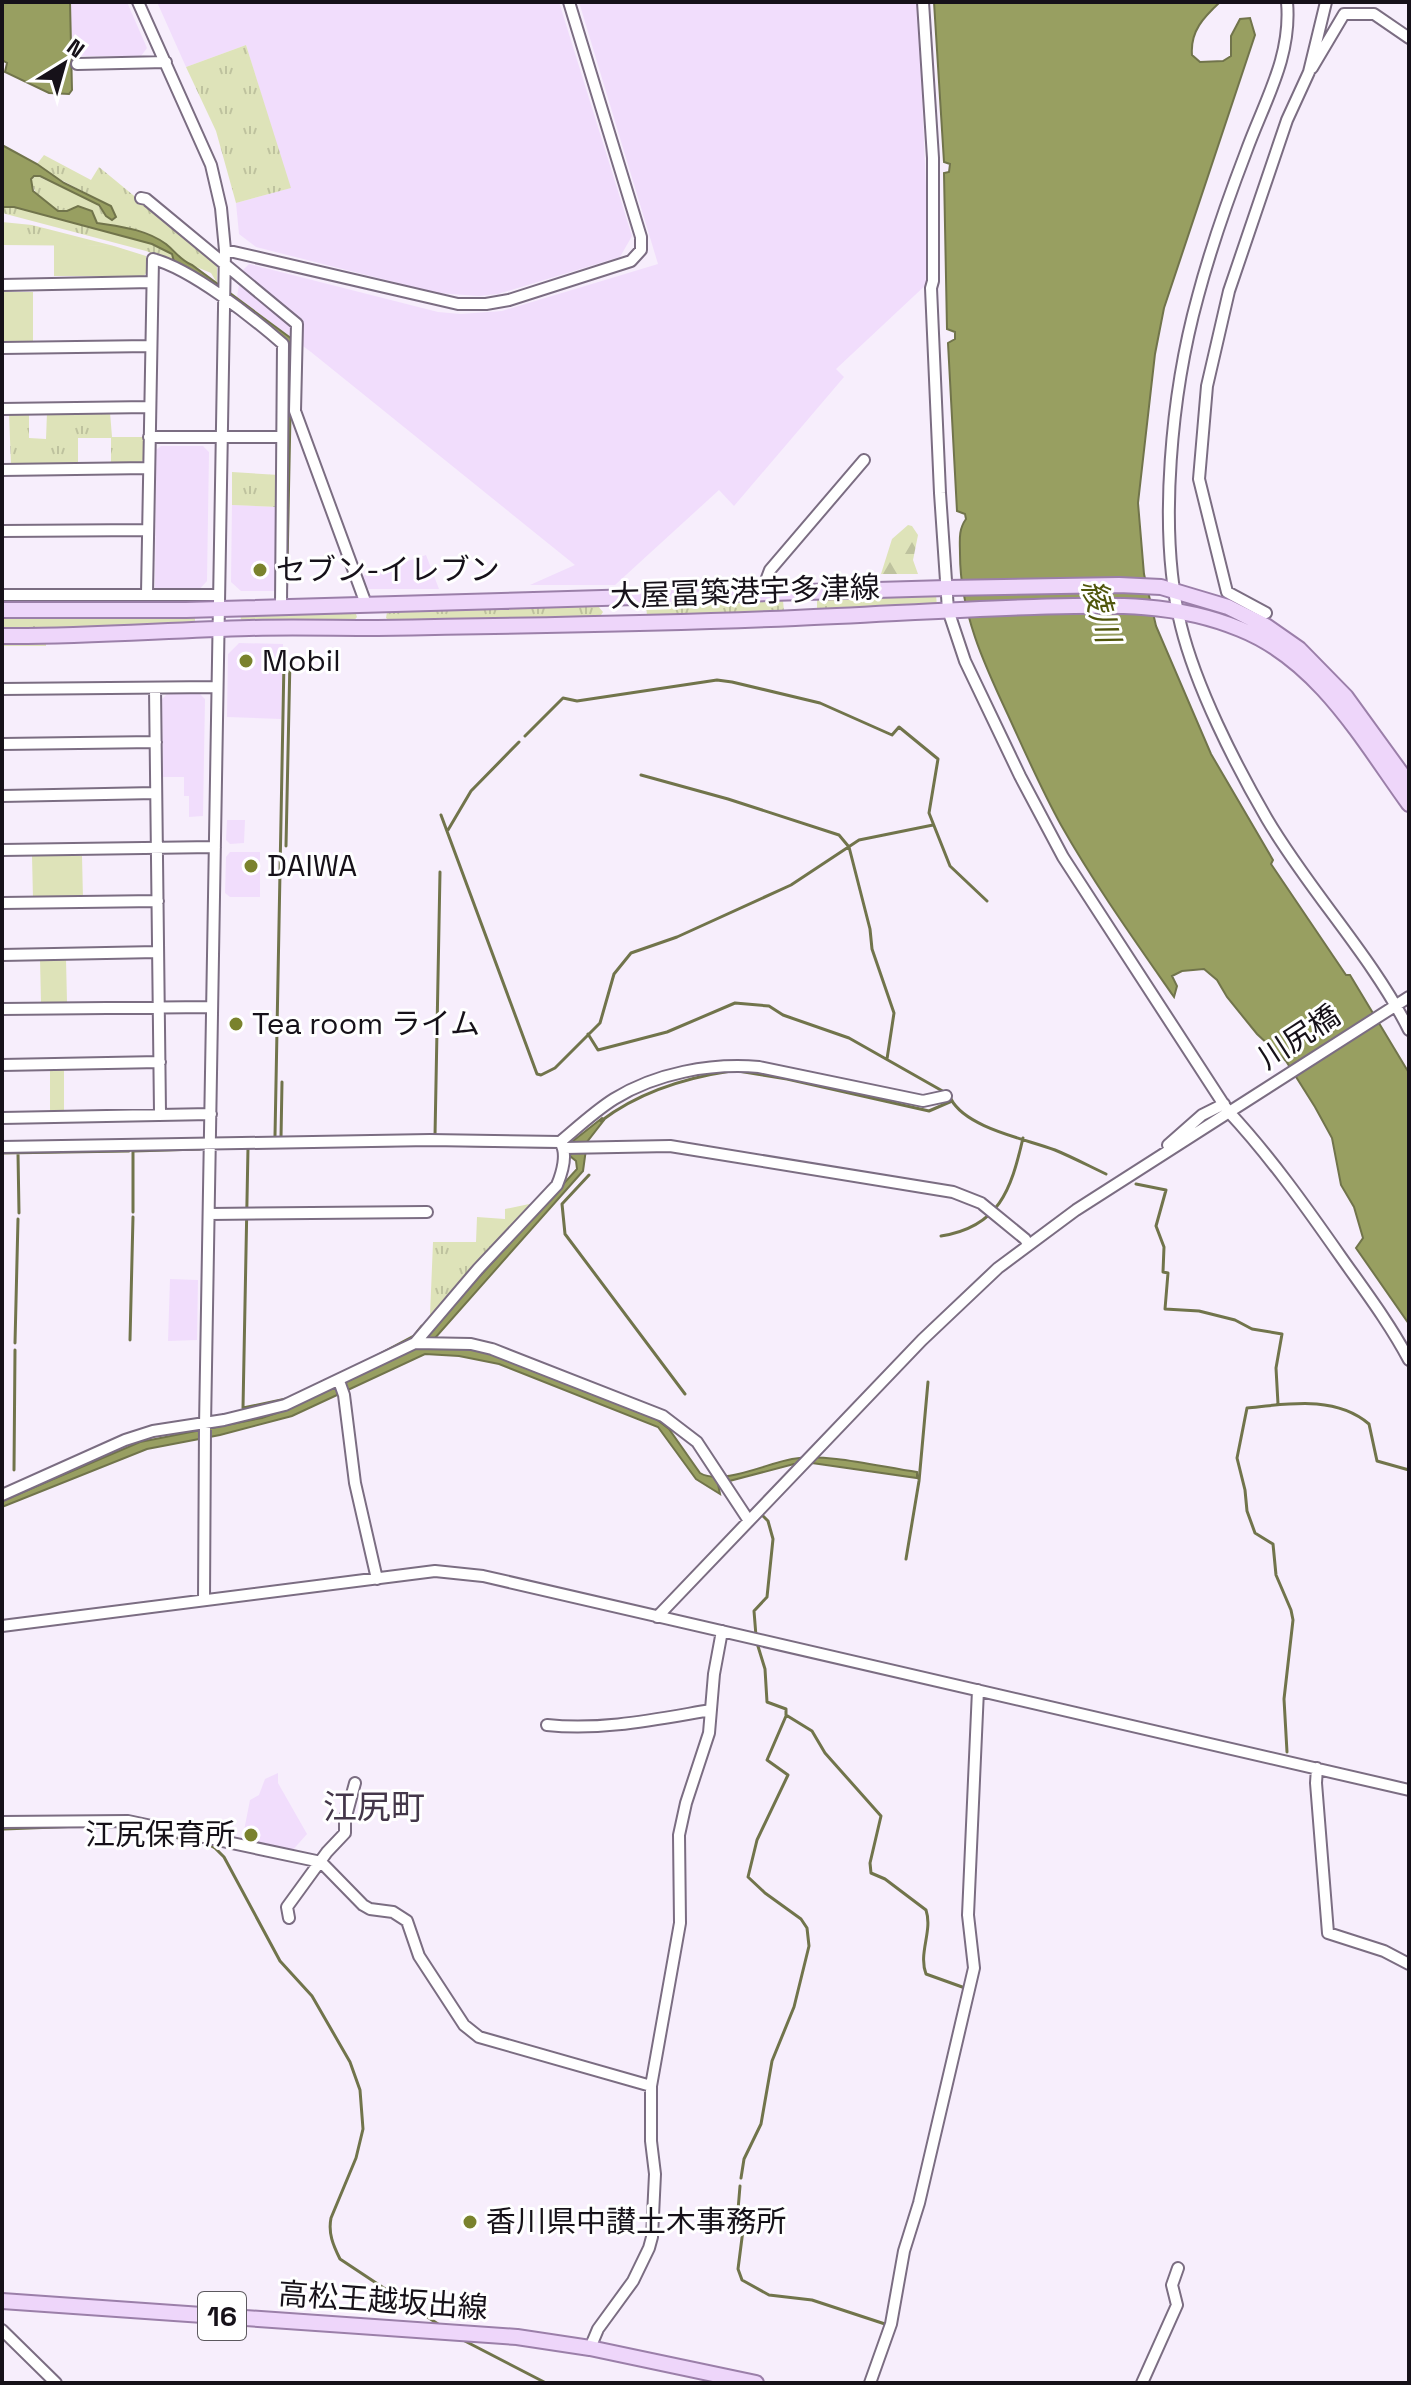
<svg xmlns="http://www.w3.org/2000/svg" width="1411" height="2385" font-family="'Space Grotesk','Noto Sans JP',sans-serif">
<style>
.built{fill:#f1ddfc}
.grass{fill:url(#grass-tufts)}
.forest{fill:url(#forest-firs)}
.park{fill:#dee3b9}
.water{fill:#989f61;stroke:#71744b;stroke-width:2}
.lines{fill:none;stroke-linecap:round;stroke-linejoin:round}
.stream{stroke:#71744b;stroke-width:3}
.minor-casing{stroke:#7b6d82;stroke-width:14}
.major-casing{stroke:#9b7fa9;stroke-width:18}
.minor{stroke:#fff;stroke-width:10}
.major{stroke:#eed6fa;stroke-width:14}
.poi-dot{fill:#7a822d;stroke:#fff;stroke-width:3}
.labels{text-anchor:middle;stroke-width:6;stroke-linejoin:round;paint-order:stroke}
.shield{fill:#fff;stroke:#5c585e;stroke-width:2}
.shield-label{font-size:28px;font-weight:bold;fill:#161119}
.poi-label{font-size:30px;fill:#161119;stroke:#fff;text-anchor:start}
.street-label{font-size:30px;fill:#161119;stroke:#fff}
.water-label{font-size:32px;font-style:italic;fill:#50560c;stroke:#fff}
.quarter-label{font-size:34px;fill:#44374a;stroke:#fff}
</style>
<defs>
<pattern id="grass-tufts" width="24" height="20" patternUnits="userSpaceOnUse" patternTransform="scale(2)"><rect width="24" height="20" fill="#dee3b9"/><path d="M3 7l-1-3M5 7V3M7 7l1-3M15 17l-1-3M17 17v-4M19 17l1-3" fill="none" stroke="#bec29e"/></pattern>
<pattern id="forest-firs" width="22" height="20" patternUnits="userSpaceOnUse" patternTransform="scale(2)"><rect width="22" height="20" fill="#dee3b9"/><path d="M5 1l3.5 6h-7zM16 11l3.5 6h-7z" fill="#bec29e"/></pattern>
</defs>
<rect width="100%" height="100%" fill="#f7eefc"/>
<path class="built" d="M70,2h57l20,46 -6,8h-70z
M157,2h402l73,234 -12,21 -122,37 -19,2 -42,-3 -181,-46 -17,-13 -3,-31 54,-15 -44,-143 -60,22z
M579,2h339l12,279 -94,88 8,8 -110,129 -15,-16 -104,95h-85l45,-20 -264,-213 -74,-55 4,-25 8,-8 189,48 23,2 41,-3 156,-47z
M161,446h42l6,6 -2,129 -10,11h-42l1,-142z
M232,505l46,2 -1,84h-36l-10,-9z
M426,555l13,34h-74l-4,-9 1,-4z
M239,643l44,1 -2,75 -54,-2 1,-63z
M167,694h33l5,5 -2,117 -14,1v-21h-5v-19h-21l-1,-78z
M227,820h18l-1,23 -14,1 -4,-4z
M230,852h30v45h-30l-5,-4 1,-36z
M170,1279l28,1 -1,60 -29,1z
M278,1773v10l29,51 -16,18 -49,-11 8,-41 9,-5 6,-16z"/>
<path class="grass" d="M246,45l45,143 -55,15 -20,-72 -30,-64z
M44,155l47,25 8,-13 113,93 5,7v16l-6,-10 -29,-12 -16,-17 -21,-12 -48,-9 -4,-10 -22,-5 -4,3c-18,2 -33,-15 -36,-32l6,-3 59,27 10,13 8,3 2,-2 -5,-11 -65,-34 -9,-8z
M2,207h12l138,37 21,10 1,8 -28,-11 -144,-38z
M2,222l30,3 82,21 -112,-1z
M29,412v26l17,1 1,-27h63l2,25h32l-1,22 -2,4 -30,1v-26h-33v26l-67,1 -2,-52z
M232,472l47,3 -1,32 -46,-2z
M936,594l1,13 -120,5v-13z
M2,599h43l1,16 149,3v6l-149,7v15h-44z
M783,600l1,12 -137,4 -1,-11z
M598,606l5,6 -4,6 -209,3 -4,-3 1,-6 4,-3z
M355,611l2,6 -4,5 -105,-1 -7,-1 -1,-7z
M534,1203l-102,115 -2,-2 3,-74h43l1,-25 28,2v-10z"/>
<path class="forest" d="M908,525l4,1 6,9 -5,25 5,14h-37l11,-35z"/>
<path class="park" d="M54,244l60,2 32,10v17l-2,3h-90z
M4,292h29v50h-29z
M32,856h50l1,43h-50z
M40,959h26l1,43h-26z
M50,1069h14v44h-14z"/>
<path class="water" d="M2,2h68l2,88 -3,4 -20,-1 -44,-21 2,-9 -5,-3z
M934,2h286c-16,15 -30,29 -28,53l8,7 23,-1 8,-5v-20l9,-17 10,-1 5,17 -91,273 -9,46 -17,149 6,71 12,52 55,128 62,106 -2,4 75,111h4l59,98v251l-53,-76 7,-10 -9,-31 -13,-22 -9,-47 -17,-31 -29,-46 -29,-27 -30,-37 -10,-17 -13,-11 -22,2 -10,5 5,10 -3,11c-39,-56 -79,-112 -113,-172 -20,-36 -36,-73 -53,-110 -24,-51 -48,-103 -48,-161 0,-13 -2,-24 6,-35l-1,-5 -8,-3 -9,-168 7,-4v-7l-8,-3 -3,-156 5,-1 1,-8 -6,-2z
M2,145l35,19 27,19 47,23 5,11 -4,3 -6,-4 -7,-11 -59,-29h-6l-3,3 2,12 25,20h9l11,-5 14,5 5,12c25,4 48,6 69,21 10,8 14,16 26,21l100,74 -5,251h-3l4,-245 -114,-83 -2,-8 -20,-10 -138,-37h-12z
M602,1118l2,2 -17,22 -4,29 -156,176 41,1 33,8 155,63 13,10 31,44c21,13 68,-10 92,-14 36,-6 88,8 125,13v6l-105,-15 -18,1 -76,20 2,10 -24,-15 -38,-52 -159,-63 -40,-8 -34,-2 -133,62 -72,19 -73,14 -145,58v-6l138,-59 122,-24 29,-10 122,-58 164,-181 -1,-8 -6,-5 3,-15z"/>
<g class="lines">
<path class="stream" d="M525,736l38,-38 14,3 140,-21 15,2 88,21 72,32 7,-8 39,32 -9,54 21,53 37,35
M641,775l87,24 111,36 10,12 21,82 2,20 22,64 -7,46
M441,815l96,259 4,1 14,-7 45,-45 14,-49 17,-21 46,-16 114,-52 68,-45 74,-15
M448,830l23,-39 48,-49
M286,846l4,-187
M588,1034l10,16 69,-18 68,-29 34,3 14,9 66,23 97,55
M738,1071l49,8 142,32 23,-10
M951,1099c15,29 75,40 104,51 17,7 34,16 51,24
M601,1121c38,-29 83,-43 130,-50
M275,1136l9,-475
M435,1136l5,-264
M281,1138l1,-56
M434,1145l121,2
M367,1146l58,-1
M248,1148l-5,260 43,-9
M2,1153l127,-2
M18,1153l1,60
M589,1175l-27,29 3,30 120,160
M1136,1184l30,6 -10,36 8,21 -1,25 5,1 -3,36 34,2 36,9 17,9 30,5 -6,34 2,36
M133,1212v-61l67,-2
M941,1236c58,-9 70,-46 82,-98
M130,1340l3,-123
M15,1343l3,-124
M365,1362l49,-26 8,-10
M14,1470l1,-120
M906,1559l13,-78 9,-99
M756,1636l-2,-25 13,-14 6,-58 -5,-18 -6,-6
M757,1643l8,26 2,33 19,7v6l26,16 13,22 56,63 -11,47 1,10 14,6 41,31c7,21 -8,43 0,64l39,14
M1287,1752l-3,-53 9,-79 -2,-10 -15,-35 -3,-31 -18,-11 -8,-22 -2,-21 -8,-32 10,-50c40,-4 88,-13 122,16l8,37 32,9
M113,1826l93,17 9,5 9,9 56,104 32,35 38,66 10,28 3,39 -7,29 -25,60c-3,15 2,27 9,41l101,67
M4,1829l77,-3
M741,2178l3,-19 17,-35 11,-63 22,-54 15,-61 -2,-18 -6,-9 -36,-26 -17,-16 9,-37 31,-65 -21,-15 19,-44
M740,2186l-2,24 5,20 -5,39 4,11 27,15 43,5 73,24
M461,2339l85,44"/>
<defs>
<path id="minor" d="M138,2l73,163 10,43 4,42 -20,1176 -1,174
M923,2l10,156v123l-2,7 9,205 8,117 17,51 55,115 43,81 165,254c42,45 78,96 113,146 24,34 49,67 68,103
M1287,2c5,55 -23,100 -41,150 -18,47 -35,95 -48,144 -26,94 -41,234 -17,330 15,61 54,138 86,193 43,73 104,136 142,211
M77,64l89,-2
M1312,68l32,-54h30l35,24
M141,198l5,1 151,125 -2,87 71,193
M225,250l233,54h28l23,-4 122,-39 10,-11v-13l-72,-235
M2,285l150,-3
M2,348l149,-2
M2,409l148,-2
M149,437h133
M2,470l147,-2
M2,531l146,-1
M147,594l6,-335c38,10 99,58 130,85l-2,261
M761,594l9,-24 94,-110
M2,595h217
M1266,613l-39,-21 -28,-113 8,-93 22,-95 58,-171 22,-48 17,-70
M155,688l5,425
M2,689l215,-2
M2,744l154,-2
M2,796l154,-3
M2,850l213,-3
M2,903l156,-2
M2,955l156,-3
M2,1009l210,-2
M2,1065l158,-3
M2,1118l209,-4
M1168,1145l34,-30 22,-11
M2,1147l428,-7 130,2c18,-15 35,-31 54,-43 42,-26 96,-36 145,-32l164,34 23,-5
M564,1148l106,-2 283,46 28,11 44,36 3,5
M209,1214l218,-2
M415,1343l56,1 21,5 171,67 34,26 52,79
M339,1381l5,14 11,88 22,96
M2,1495l123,-55 28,-9 71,-11 61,-15 130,-62 63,-74 79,-84c5,-12 11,-32 3,-43
M657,1617l265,-277 76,-72 78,-58 333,-213
M2,1626l433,-55 48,5 926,214
M547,1725c55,6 110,-6 164,-15
M1317,1768l-1,15 12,150 56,18 25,13
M2,1822l126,-1 193,41 42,43 7,4 23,3 14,9 12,35 45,69 15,12 172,49
M289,1918l-2,-11 40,-55 18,-19v-13l10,-37
M2,2330l54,53
M590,2348l8,-19 35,-48 16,-33 3,-11 3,-63 -4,-33v-55l29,-163 -1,-88 7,-32 23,-70 5,-59 8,-43
M870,2383l21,-59 13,-73 15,-48 55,-235 -6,-53 10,-225
M1142,2383l35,-78 -5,-20 6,-17"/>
<path id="major" d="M2,610h184l761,-22 172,-3 42,2 67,20 38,19 33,23 47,48 63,87
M2,636c82,1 164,-6 247,-8 42,-1 84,0 127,0 139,-2 279,-4 419,-10 79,-3 159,-9 239,-11 71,-2 139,-6 206,22 78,31 122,110 169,175
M2,2301l515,36 73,11 166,35"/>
</defs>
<use href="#minor" class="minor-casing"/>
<use href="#major" class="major-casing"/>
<use href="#minor" class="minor"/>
<use href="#major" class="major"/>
</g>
<g class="poi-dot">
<circle cx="260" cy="570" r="8"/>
<circle cx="246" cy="661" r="8"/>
<circle cx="251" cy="866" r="8"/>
<circle cx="236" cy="1024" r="8"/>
<circle cx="251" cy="1835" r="8"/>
<circle cx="470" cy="2222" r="8"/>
</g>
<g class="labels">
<rect class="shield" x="198" y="2292" width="48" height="48" rx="6"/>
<g class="shield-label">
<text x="222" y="2326">16</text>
</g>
<g class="poi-label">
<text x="276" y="580">セブン-イレブン</text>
<text x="262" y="671">Mobil</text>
<text x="267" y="876">DAIWA</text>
<text x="252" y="1034">Tea room ライム</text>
<text x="235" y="1845" text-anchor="end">江尻保育所</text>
<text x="486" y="2232">香川県中讃土木事務所</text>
</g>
<g class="street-label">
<text transform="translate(745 592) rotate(-2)" y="10">大屋冨築港宇多津線</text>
<text transform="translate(1299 1037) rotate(-33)" y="10">川尻橋</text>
<text transform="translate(383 2301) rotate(4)" y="10">高松王越坂出線</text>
</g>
<g class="water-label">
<text transform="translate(1101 611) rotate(75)" y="11">綾川</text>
</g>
<g class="quarter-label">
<text x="374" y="1819">江尻町</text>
</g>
</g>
<rect width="1411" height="2385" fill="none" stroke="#161119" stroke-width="8"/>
<g transform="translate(64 64) rotate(37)" stroke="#ffffff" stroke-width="6" paint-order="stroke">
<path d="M0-6L14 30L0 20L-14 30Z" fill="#161119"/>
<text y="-12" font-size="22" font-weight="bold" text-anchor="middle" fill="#161119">N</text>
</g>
</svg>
